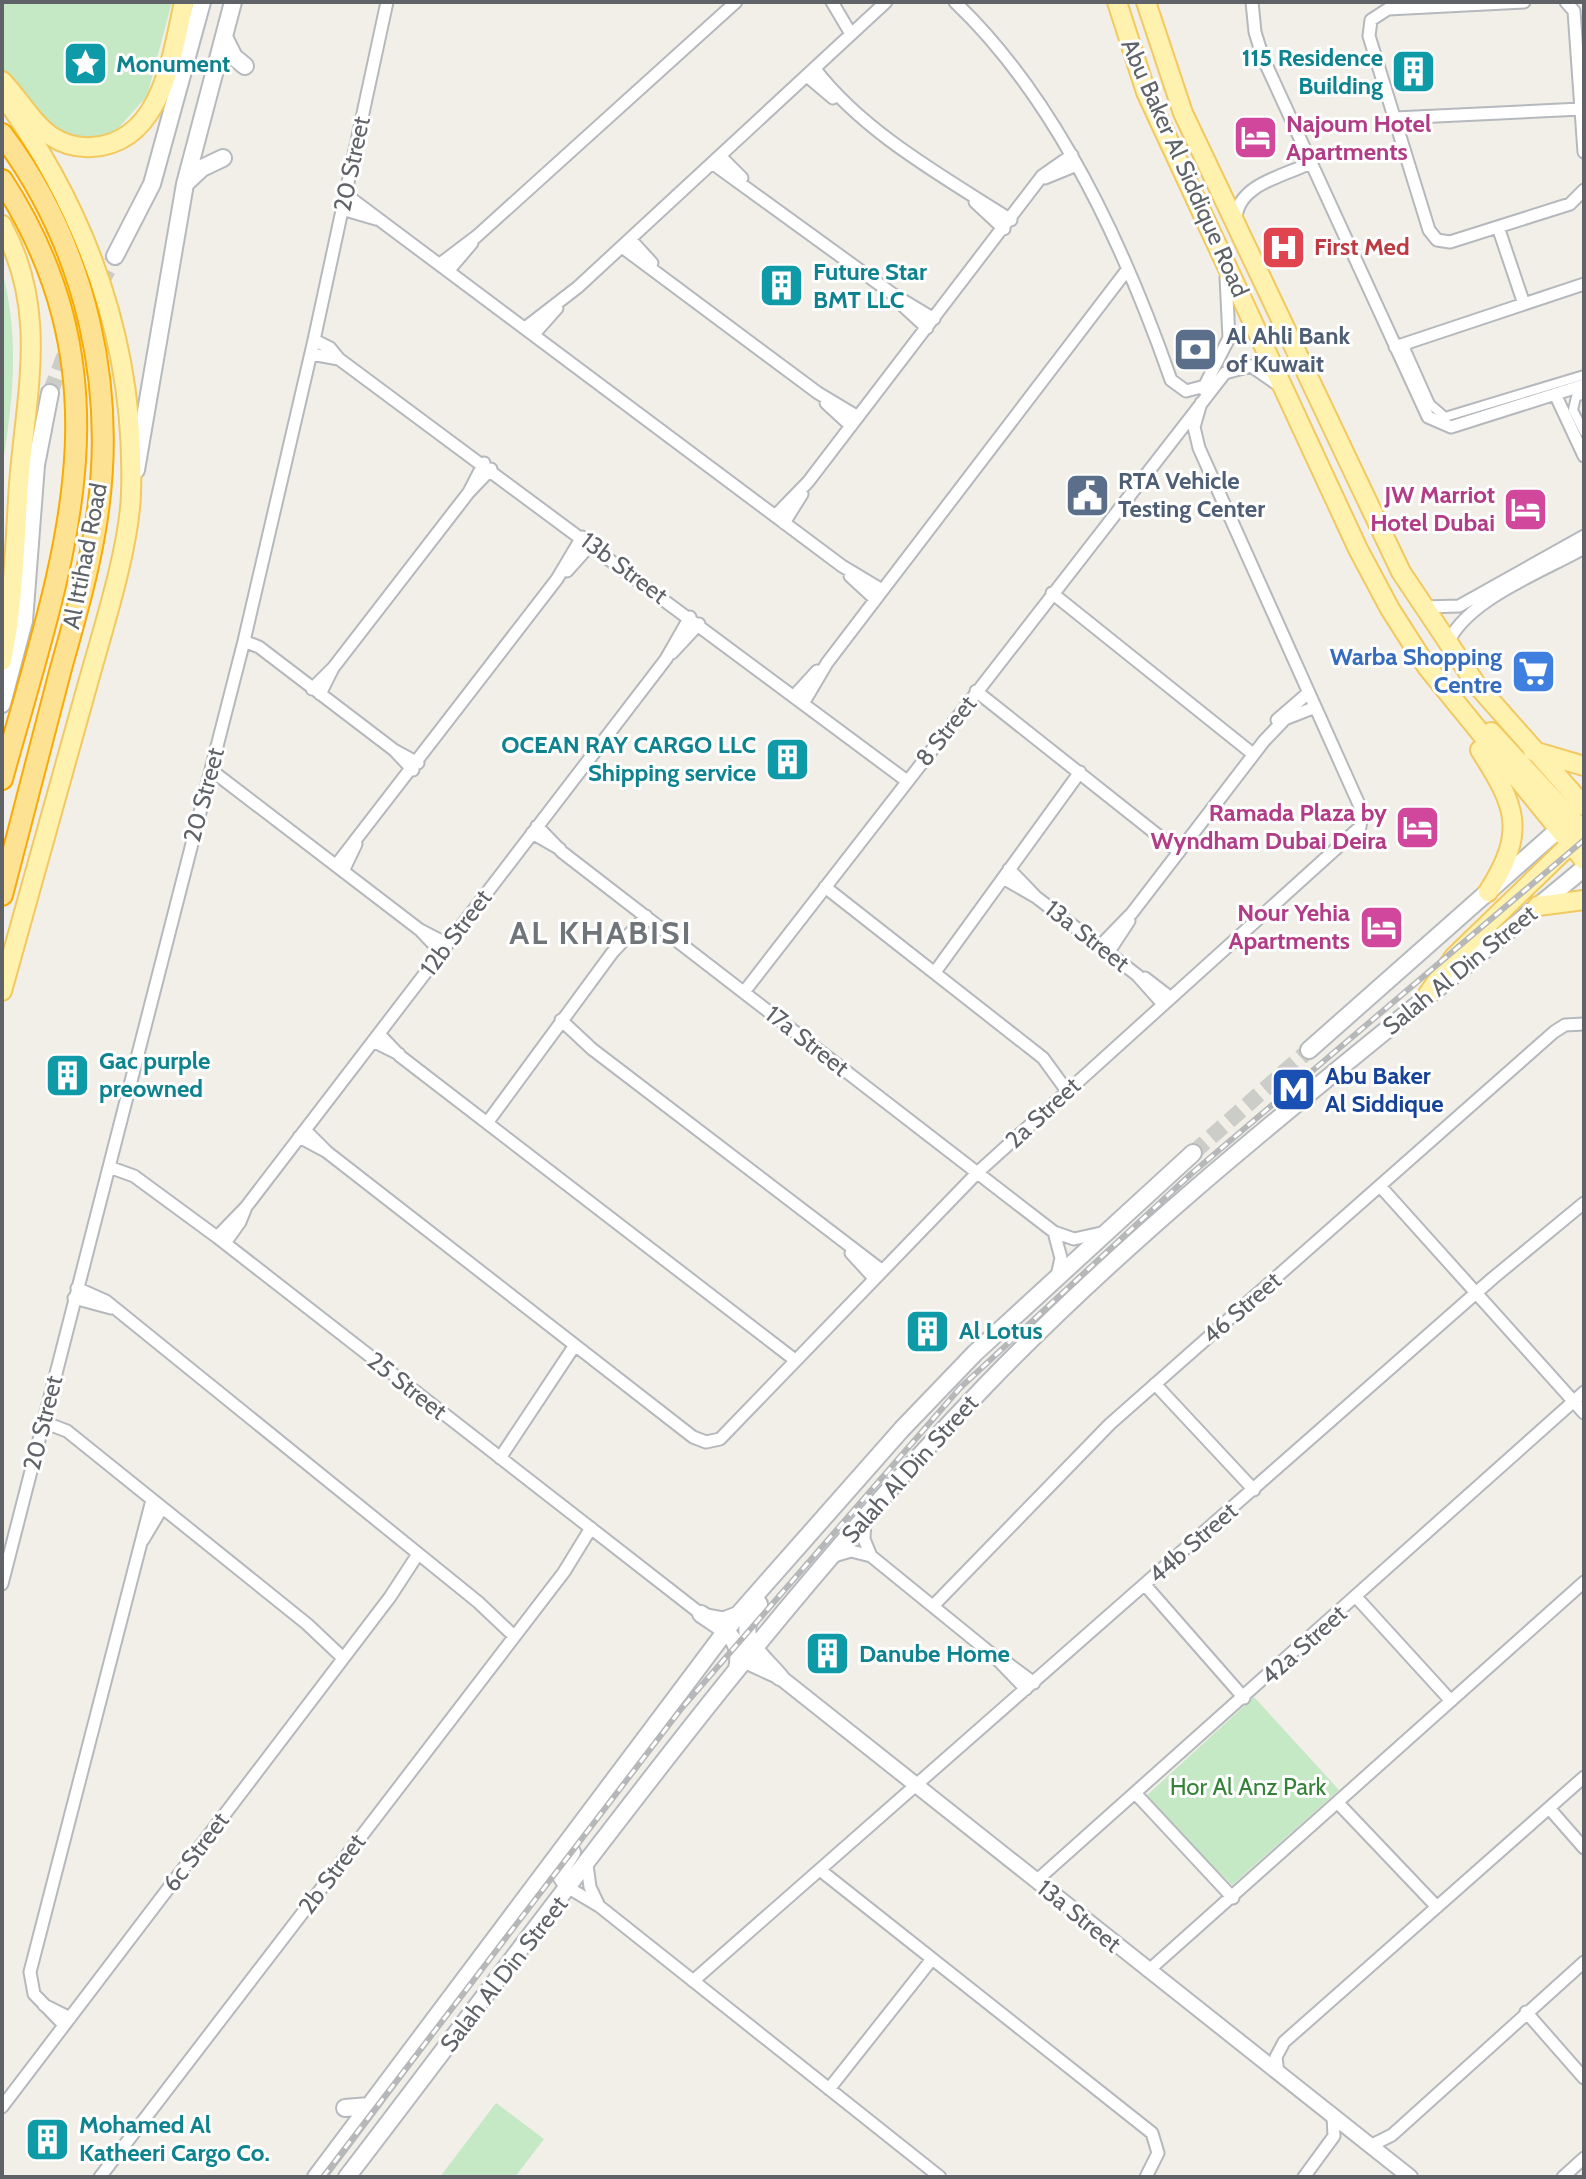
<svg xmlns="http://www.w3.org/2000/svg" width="1586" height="2179" font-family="Cabin,sans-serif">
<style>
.green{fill:#c5e8c5}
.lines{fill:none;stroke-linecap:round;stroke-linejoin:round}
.secondary-tunnel{stroke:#ccccc8;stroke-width:16;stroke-dasharray:16 8;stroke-linecap:butt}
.pedestrian-casing{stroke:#b5b8bc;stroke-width:12}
.minor-casing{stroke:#b5b8bc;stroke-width:15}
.tertiary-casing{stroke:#b5b8bc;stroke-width:18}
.secondary-casing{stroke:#b6babf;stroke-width:20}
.primary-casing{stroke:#f2c960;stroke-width:22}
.motorway-casing{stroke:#f9ab00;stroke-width:24}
.pedestrian{stroke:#fff;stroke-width:8}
.minor{stroke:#fff;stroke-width:11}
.tertiary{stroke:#fff;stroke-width:14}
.secondary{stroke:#fff;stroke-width:16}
.primary{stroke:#fff2af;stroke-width:18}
.motorway{stroke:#fde293;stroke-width:20}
.rail-casing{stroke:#b6b7b8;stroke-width:6}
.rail{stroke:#fff;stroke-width:3;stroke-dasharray:9;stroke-linecap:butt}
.labels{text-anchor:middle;stroke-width:6;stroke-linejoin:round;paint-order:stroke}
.culture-label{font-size:24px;font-weight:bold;fill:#0d838f;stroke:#fff;text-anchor:start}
.hotel-label{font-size:24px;font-weight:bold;fill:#b23c85;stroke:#fff;text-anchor:end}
.street-label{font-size:24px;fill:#5f6368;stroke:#fff}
.health-label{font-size:24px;font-weight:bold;fill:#be3a42;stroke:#fff;text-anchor:start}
.service-label{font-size:24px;font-weight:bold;fill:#4e5e75;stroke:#fff;text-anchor:start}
.shop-label{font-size:24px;font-weight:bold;fill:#366cbe;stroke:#fff;text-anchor:end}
.transit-label{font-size:24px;font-weight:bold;fill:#164399;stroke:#fff;text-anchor:start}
.park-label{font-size:24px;fill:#348238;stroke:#fff}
.district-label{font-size:32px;font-weight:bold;letter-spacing:2px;fill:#70757a;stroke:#fff}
</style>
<rect width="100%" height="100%" fill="#f1efe8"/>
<path class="green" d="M2,2h170l-25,94 -33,37 -35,8 -33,-15 -44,-55z
M2,271c18,65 11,131 0,197z
M1254,1697l85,93 -107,95 -88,-87z
M496,2103l48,36 -29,38h-75z"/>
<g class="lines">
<path class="secondary-tunnel" d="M50,393l18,-46 47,-91
M1193,1153l116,-103"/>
<defs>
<path id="pedestrian" d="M1411,342l-6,6 25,56 15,13 139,-42
M1584,394l-8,3 -3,13 11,22"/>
<path id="minor" d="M832,2l19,32
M955,2c102,97 170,246 216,378l15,11 19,-5
M1252,2l3,30 8,26 165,359 23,10 133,-42
M1524,2l-136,7 -17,11 -2,16 60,194 8,10 13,2 120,-38 14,-14
M1566,2l8,9 10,141
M815,69c49,64 129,108 196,151
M807,76l26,22
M1395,118l186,-9
M720,156l22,22
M712,163l182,132 40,24
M1045,178l32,-13
M345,194l497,372 40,24
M975,202l29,27
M342,209l34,10
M1236,219c1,-34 47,-43 75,-56
M1498,227l26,77
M630,239l22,24
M622,247l196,146 40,24
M440,264l37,-28 259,-234
M449,270l23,-27
M902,305l25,23
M525,328l53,-41 308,-285
M534,334l23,-26
M314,340l16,8 9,11 568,422
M1395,347l189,-63
M311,354l28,5
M1203,389l26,-51 -3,-61
M1555,394l29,62
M826,403l25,23
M469,492l15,-29
M775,516l33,-34 234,-306 30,-21
M784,523l18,-29
M567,571l24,-27
M850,576l25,23
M1052,593l201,161
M1423,607l36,-1 125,-70
M244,641l15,6 135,103 24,13
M1447,645c18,-45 95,-73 137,-97
M672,653l27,-29
M312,689l21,-21 136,-176 22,-23
M976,691l203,161
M320,694l13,-26
M795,695l22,-24
M804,702l23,-39 300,-393
M1277,720l30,-26
M394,750l19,20
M211,770l209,160 27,14
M537,826l25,26 492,380 20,7 27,-6
M532,833l28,16
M337,864l220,-285 25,-42
M344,869l12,-25
M1009,869l27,28 101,78 26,29
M1003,878l33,19
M825,887l218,171 24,33
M420,930l21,22
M1100,946l32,-33 132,-172 21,-22 28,-11
M1108,953l21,-32
M935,972l145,-200
M1145,978l26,20
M744,992l481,-619 26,-7 26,18
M561,1020l31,29 288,220
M379,1034l21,22 395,304
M373,1041l26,13
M487,1123l125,-170 34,-37
M305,1130l22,22 366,285 13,5 14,-3 257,-266 383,-346 2,-16 -163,-363 -5,-21 7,-24
M299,1137l28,15
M109,1167l25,9 83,61 484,377 22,4 16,-6
M1380,1186l204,227
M1054,1232l7,26 -4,18
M217,1237l29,-30 420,-548 24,-42
M225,1243l15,-21 6,-15
M851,1253l22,24
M77,1288l29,13 372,301 36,34
M74,1298l37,10
M1155,1384l99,106
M43,1422l24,9 240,193 36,34
M500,1458l75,-113
M865,1519l-1,20 7,17
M143,1540l19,-32
M834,1556l17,-5 20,5 123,100 32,33
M2,1584l242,-943 70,-301 73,-338
M1145,1585l99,113
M1357,1598l94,103
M933,1606l177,-182 444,-392 11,-7 19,-1
M999,1657l35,26
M1136,1794l97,104
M1338,1803l99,104
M1549,1808l35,40
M587,1865l3,22 9,19
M820,1870l332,263 6,20 -12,24
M1036,1881l548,-489
M569,1888l30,18 341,271
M1148,1971l436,-389
M693,1981l800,-703 91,-75
M44,2005l26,13
M1526,2012l58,66
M64,2025l-30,-31 -4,-22 122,-472
M1278,2073l-2,-16 8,-15 300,-265
M829,2089l103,-130
M2,2107l388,-510 28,-43
M1370,2146l22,-11 192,-173
M100,2177l464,-605 27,-44
M1304,2177l30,-41 -1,-19
M1563,2177l21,-19"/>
<path id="tertiary" d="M745,1661l35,16 630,500"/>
<path id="secondary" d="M224,37l10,20 11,9
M186,183l16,-15 21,-10
M115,256l37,-72 50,-182
M136,470l49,-286 48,-182
M2,704l22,-83 12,-156 14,-72
M1309,1050l259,-229
M759,1604c-28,32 0,48 21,73
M701,1614c22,15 43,24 36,55
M569,1888l-10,-15 13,-21
M345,2108l24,-2
M316,2177l421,-561 165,-187 73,-76 218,-200
M347,2177c206,-268 404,-548 639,-792 183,-190 397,-348 598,-517"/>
<path id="primary" d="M1117,2l29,90 212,457 32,60 37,58 157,193
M1146,2l37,111 218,459 75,112 108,122
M2,81c17,17 29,41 49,55 12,8 27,12 41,11 70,-4 80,-92 92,-145
M2,94c86,119 134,251 129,400 -2,55 -28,135 -43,189 -28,102 -57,205 -86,308
M2,225c47,86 24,168 17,259 -4,59 -5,118 -17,177
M1491,732l93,100
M1480,750c36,56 47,81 8,142
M1533,751l51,15
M1538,906l46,-6
M1428,994l26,-37 130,-126"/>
<path id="motorway" d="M2,134c85,114 117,256 93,396 -8,48 -22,95 -35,142 -19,74 -39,148 -58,223
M2,180c133,205 58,388 0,599"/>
</defs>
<use href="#pedestrian" class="pedestrian-casing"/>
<use href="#minor" class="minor-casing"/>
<use href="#tertiary" class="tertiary-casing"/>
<use href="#secondary" class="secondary-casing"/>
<use href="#primary" class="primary-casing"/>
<use href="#motorway" class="motorway-casing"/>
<use href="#pedestrian" class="pedestrian"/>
<use href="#minor" class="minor"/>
<use href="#tertiary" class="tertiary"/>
<use href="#secondary" class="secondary"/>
<use href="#primary" class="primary"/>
<use href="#motorway" class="motorway"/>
<defs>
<path id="rail" d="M323,2177l358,-468 279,-321 231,-214 393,-334"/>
</defs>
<use href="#rail" class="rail-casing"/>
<use href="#rail" class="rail"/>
</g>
<defs>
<symbol id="sight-square" viewBox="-11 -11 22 22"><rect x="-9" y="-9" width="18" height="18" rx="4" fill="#0f9aa8" stroke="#fff"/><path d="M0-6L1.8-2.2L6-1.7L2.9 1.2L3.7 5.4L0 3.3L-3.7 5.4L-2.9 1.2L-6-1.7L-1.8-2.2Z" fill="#fff"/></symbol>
<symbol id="building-square" viewBox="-11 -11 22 22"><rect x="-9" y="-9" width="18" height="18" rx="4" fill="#0f9aa8" stroke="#fff"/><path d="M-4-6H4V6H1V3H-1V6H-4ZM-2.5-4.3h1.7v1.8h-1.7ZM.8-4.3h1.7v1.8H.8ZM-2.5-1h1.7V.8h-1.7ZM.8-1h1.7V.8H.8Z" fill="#fff"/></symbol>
<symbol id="hotel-square" viewBox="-11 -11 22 22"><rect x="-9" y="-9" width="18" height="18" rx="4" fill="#d1479c" stroke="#fff"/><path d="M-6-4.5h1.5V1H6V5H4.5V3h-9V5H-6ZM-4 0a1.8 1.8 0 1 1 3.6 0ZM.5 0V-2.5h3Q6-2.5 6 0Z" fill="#fff"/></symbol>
<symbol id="hospital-square" viewBox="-11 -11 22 22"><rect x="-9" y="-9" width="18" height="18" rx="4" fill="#e0444e" stroke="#fff"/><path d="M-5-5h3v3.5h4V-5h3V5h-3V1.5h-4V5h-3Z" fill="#fff"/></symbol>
<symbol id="bank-square" viewBox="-11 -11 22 22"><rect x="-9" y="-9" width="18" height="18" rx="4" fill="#5c6f8a" stroke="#fff"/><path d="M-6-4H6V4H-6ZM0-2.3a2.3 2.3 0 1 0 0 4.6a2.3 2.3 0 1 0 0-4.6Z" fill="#fff"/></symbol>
<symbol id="civic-square" viewBox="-11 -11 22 22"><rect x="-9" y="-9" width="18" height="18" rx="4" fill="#5c6f8a" stroke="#fff"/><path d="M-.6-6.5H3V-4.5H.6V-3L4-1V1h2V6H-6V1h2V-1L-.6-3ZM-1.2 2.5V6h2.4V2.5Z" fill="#fff"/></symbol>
<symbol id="supermarket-square" viewBox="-11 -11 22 22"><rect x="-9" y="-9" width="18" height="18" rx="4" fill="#3f7fe0" stroke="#fff"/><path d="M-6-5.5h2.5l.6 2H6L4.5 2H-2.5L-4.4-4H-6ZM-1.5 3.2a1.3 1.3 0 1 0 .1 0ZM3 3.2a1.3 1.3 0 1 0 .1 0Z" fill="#fff"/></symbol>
<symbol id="metro-square" viewBox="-11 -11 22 22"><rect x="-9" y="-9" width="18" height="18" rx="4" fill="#1a4fb4" stroke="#fff"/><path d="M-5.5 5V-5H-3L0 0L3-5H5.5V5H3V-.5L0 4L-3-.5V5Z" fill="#fff"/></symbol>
</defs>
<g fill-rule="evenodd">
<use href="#sight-square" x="60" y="38" width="51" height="51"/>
<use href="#building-square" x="1388" y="46" width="51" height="51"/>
<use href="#hotel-square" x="1230" y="112" width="51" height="51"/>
<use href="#hospital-square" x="1258" y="222" width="51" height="51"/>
<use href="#building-square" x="756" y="260" width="51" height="51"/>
<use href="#bank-square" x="1170" y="324" width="51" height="51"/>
<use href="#civic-square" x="1062" y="470" width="51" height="51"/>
<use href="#hotel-square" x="1500" y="484" width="51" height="51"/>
<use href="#supermarket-square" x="1508" y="646" width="51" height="51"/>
<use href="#building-square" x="762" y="734" width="51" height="51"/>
<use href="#hotel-square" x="1392" y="802" width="51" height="51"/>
<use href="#hotel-square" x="1356" y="902" width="51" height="51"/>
<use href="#building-square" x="42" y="1050" width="51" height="51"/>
<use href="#metro-square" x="1268" y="1064" width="51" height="51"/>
<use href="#building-square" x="902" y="1306" width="51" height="51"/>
<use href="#building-square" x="802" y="1628" width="51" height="51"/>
<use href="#building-square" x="22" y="2114" width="51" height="51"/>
</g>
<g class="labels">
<g class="culture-label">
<text x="1383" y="66" text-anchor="end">115 Residence<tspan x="1383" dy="28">Building</tspan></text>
<text x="116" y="72">Monument</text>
<text x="813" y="280">Future Star<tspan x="813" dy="28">BMT LLC</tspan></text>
<text x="756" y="753" text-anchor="end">OCEAN RAY CARGO LLC<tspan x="756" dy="28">Shipping service</tspan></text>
<text x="99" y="1069">Gac purple<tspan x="99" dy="28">preowned</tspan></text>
<text x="959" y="1339">Al Lotus</text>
<text x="859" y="1662">Danube Home</text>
<text x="79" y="2133">Mohamed Al<tspan x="79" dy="28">Katheeri Cargo Co.</tspan></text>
</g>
<g class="hotel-label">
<text x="1286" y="132" text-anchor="start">Najoum Hotel<tspan x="1286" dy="28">Apartments</tspan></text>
<text x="1495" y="503">JW Marriot<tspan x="1495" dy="28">Hotel Dubai</tspan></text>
<text x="1387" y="821">Ramada Plaza by<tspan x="1387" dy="28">Wyndham Dubai Deira</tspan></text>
<text x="1350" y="921">Nour Yehia<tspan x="1350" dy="28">Apartments</tspan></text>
</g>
<g class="street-label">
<text transform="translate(352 164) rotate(-78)" y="8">20 Street</text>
<text transform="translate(1185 168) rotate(66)" y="8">Abu Baker Al Siddique Road</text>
<text transform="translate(85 556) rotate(-79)" y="8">Al Ittihad Road</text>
<text transform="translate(624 568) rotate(37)" y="8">13b Street</text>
<text transform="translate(946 731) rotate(-52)" y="8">8 Street</text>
<text transform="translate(204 795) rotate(-75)" y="8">20 Street</text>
<text transform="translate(456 933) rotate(-53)" y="8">12b Street</text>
<text transform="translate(1087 936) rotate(38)" y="8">13a Street</text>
<text transform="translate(1460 970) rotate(-39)" y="8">Salah Al Din Street</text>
<text transform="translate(807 1041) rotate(38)" y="8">17a Street</text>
<text transform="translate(1043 1113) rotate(-43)" y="8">2a Street</text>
<text transform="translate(1242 1308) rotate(-41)" y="8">46 Street</text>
<text transform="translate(407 1386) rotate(38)" y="8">25 Street</text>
<text transform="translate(43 1423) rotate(-76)" y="8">20 Street</text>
<text transform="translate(910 1469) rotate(-48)" y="8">Salah Al Din Street</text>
<text transform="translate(1193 1543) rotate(-41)" y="8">44b Street</text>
<text transform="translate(1304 1645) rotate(-42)" y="8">42a Street</text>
<text transform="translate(196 1852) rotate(-53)" y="8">6c Street</text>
<text transform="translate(332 1874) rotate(-53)" y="8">2b Street</text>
<text transform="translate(1079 1916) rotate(39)" y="8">13a Street</text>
<text transform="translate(504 1974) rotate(-52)" y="8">Salah Al Din Street</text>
</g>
<g class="health-label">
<text x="1314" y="255">First Med</text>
</g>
<g class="service-label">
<text x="1226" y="344">Al Ahli Bank<tspan x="1226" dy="28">of Kuwait</tspan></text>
<text x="1118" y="489">RTA Vehicle<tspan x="1118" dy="28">Testing Center</tspan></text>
</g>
<g class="shop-label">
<text x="1502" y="665">Warba Shopping<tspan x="1502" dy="28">Centre</tspan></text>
</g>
<g class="transit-label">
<text x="1325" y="1084">Abu Baker<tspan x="1325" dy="28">Al Siddique</tspan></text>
</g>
<g class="park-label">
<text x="1248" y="1795">Hor Al Anz Park</text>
</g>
<g class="district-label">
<text x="601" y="944">AL KHABISI</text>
</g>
</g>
<rect width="1586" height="2179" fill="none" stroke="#5f6368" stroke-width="8"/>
</svg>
